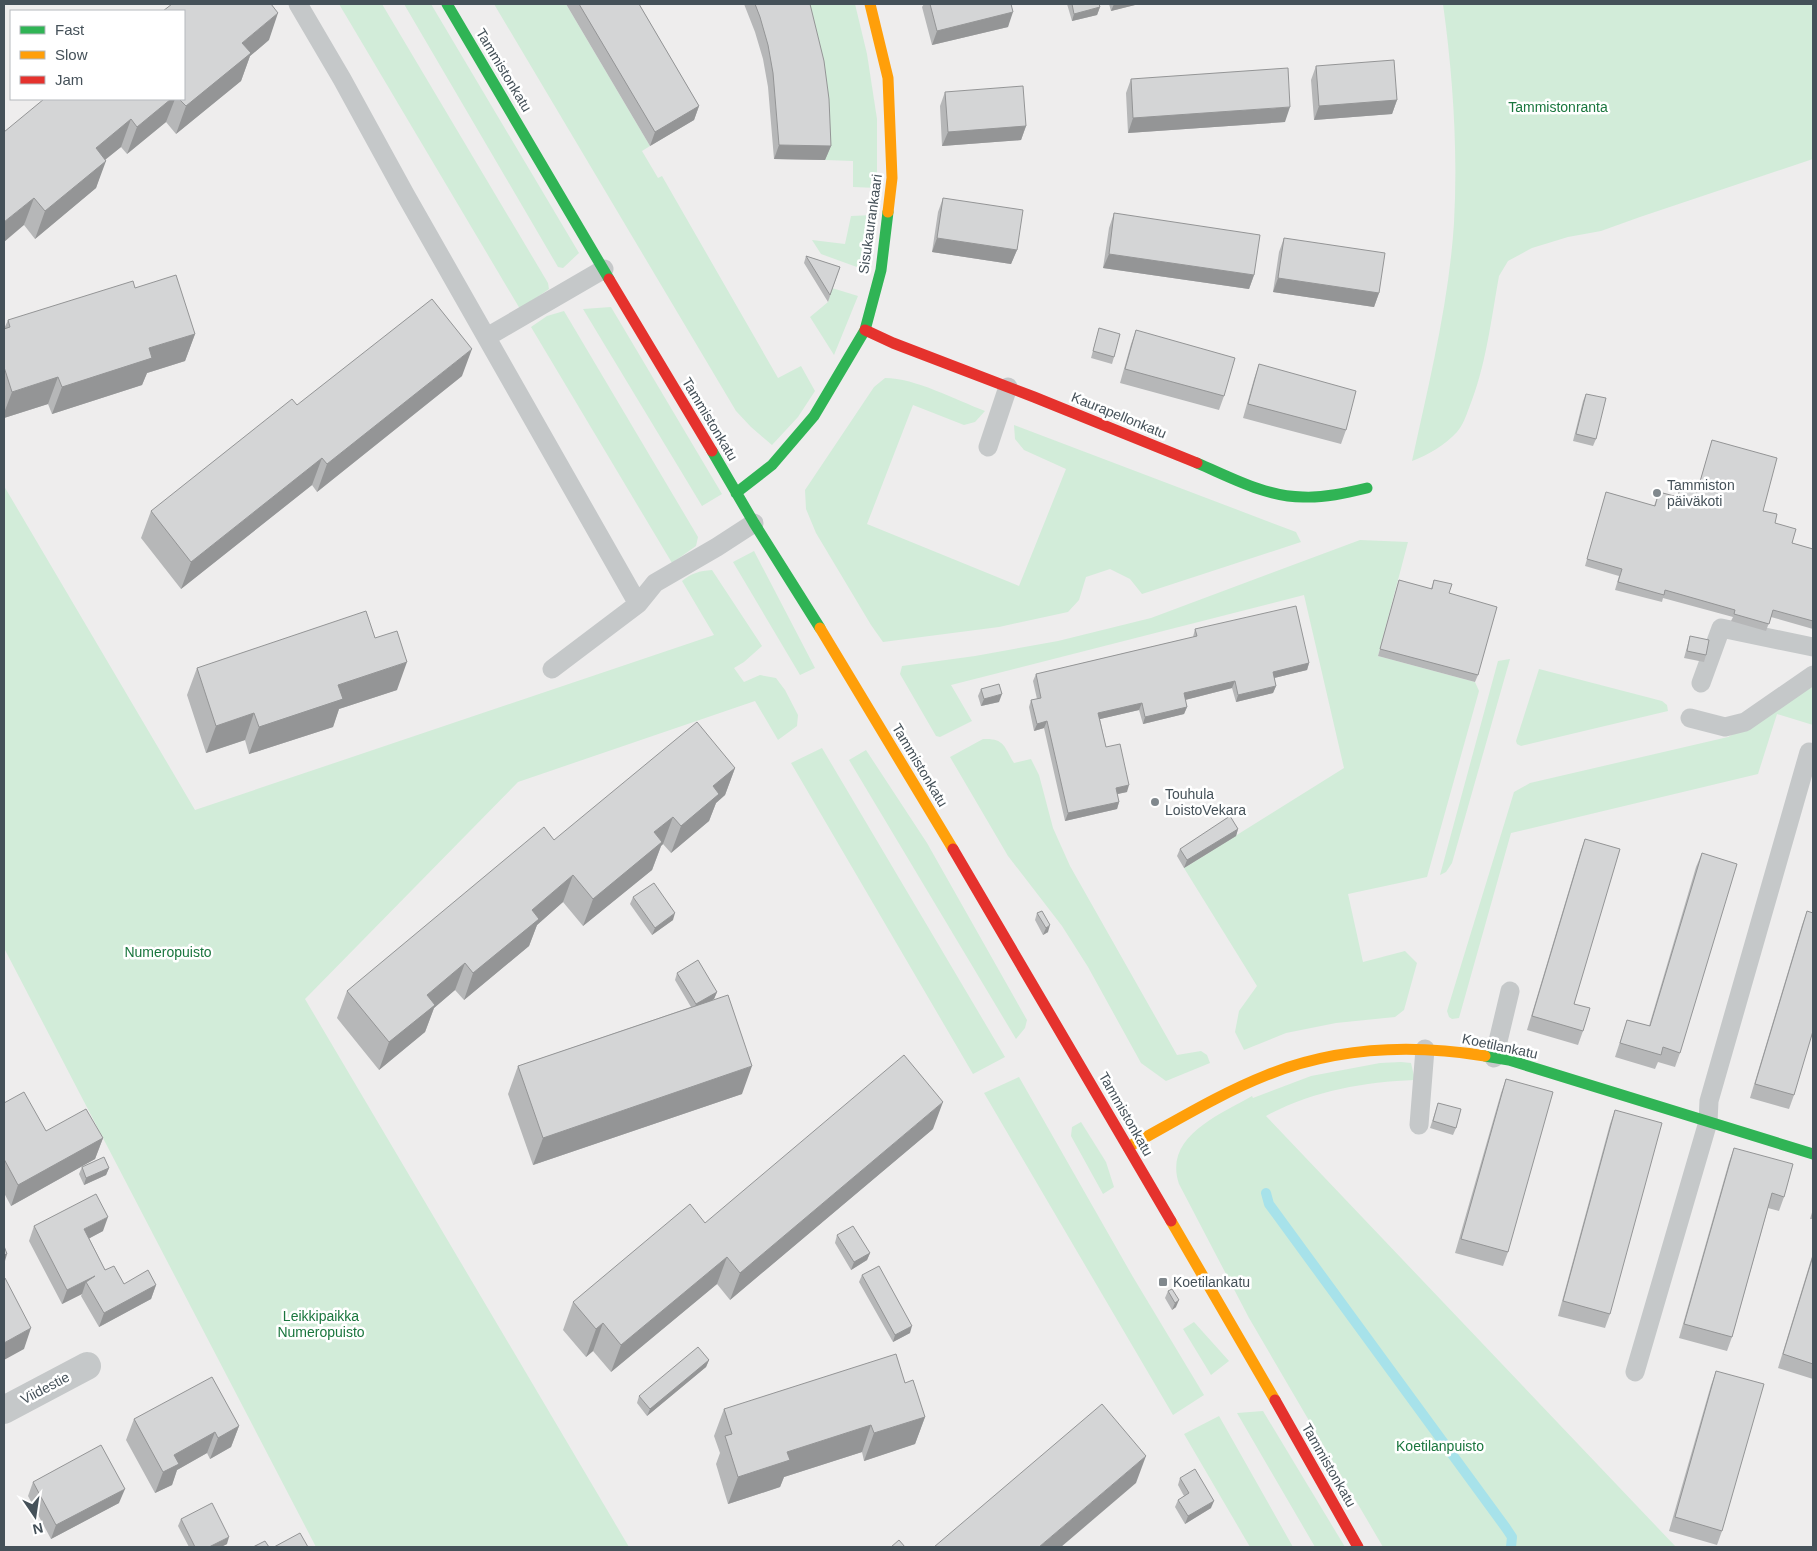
<svg xmlns="http://www.w3.org/2000/svg" width="1817" height="1551" font-family="Helvetica,sans-serif">
<style>
.green{fill:#d2ecd9}
.lines{fill:none;stroke-linecap:round;stroke-linejoin:round}
.stream{stroke:#a7e2ea;stroke-width:10}
.lane{stroke:#c5c8c9;stroke-width:19}
.street{stroke:#c5c8c9;stroke-width:28}
.fast{stroke:#30b455;stroke-width:11}
.slow{stroke:#ff9f0a;stroke-width:11}
.jam{stroke:#e5322d;stroke-width:11}
.wall{fill:#b6b7b8}
.shaded-wall{fill:#949596}
.building{fill:#d4d5d6;stroke:#949596}
.poi-dot{fill:#80888d;stroke:#fff;stroke-width:2}
.labels{text-anchor:middle;stroke-width:5;stroke-linejoin:round;paint-order:stroke}
.street-label{font-size:14px;fill:#455159;stroke:#fff}
.park-label{font-size:14px;fill:#1a763e;stroke:#fff}
.poi-label{font-size:14px;fill:#455159;stroke:#fff;text-anchor:start}
</style>
<rect width="100%" height="100%" fill="#eeeded"/>
<path class="green" d="M339,4h43l166,279 1,6 -29,20z
M404,4h27l148,249 -16,15 -5,-1z
M494,4h72l84,142 -8,5 16,27 4,-2 116,202 23,-12 14,25 -17,26 -26,28 -21,-18 -15,-16z
M800,4h55l12,50 10,65v69l-24,-1v-26l-28,-1v-20z
M1443,4h370v155l-173,58 -39,14 -33,6 -36,11 -24,13 -9,15c-8,44 -13,90 -30,132 -3,8 -6,17 -12,24 -11,12 -30,24 -45,29 17,-78 37,-159 42,-238 4,-73 -1,-147 -11,-219z
M874,215l-9,55 -44,-16 -9,-14 33,4 6,-28z
M832,288l26,8 -24,59 -24,-38 18,-15z
M611,307l111,187 -20,12 -119,-197z
M564,311l134,226 -2,9 -24,17 -141,-236 16,-11z
M885,378c30,0 71,22 100,33l-10,11 -11,3 -51,-20 -46,119 152,62 47,-117 -42,-19 -9,-11 -1,-14 282,107 5,10 -159,52 -12,-15 -20,-10 -24,8 -7,23 -11,12 -69,15 -116,15 -12,-17 -55,-92 -10,-24 -1,-19 69,-103z
M4,486l191,324 519,-175 -32,-54c10,-8 17,-10 30,-11l50,76 -18,16 -10,6 10,14 16,-7 16,3 9,12 13,25 -1,11 -19,14 -23,-39 -237,81 -213,217 324,548h-313l-312,-599z
M1360,540l48,2 -30,114 97,26 4,9 -52,186 -79,17 15,68 42,-11 12,12 -13,47 -9,7 -59,6 -50,10 -42,17 -9,-18 4,-21 18,-25 -73,-118 160,-100 -40,-173 -353,90 21,36 -32,16 -4,-1 -36,-62 2,-8 73,-10 83,-15 93,-23z
M754,551l61,117 -15,7 -67,-113z
M1510,659l-58,204 -6,9 -6,3 58,-214z
M1539,669l123,32 5,4 1,6 -147,35 -4,-2 -1,-3z
M1813,680v45l-36,-11 -19,60 -247,59 -52,185 -7,1 -3,-2 -2,-6 67,-219 16,-9 198,-46 21,-11z
M983,739c21,-1 21,7 31,24l17,-4 8,16 14,53 17,38 107,189 24,-4 6,4 3,8 -44,18 -25,-18 -53,-96 -26,-41 -54,-70 -58,-99z
M822,748l183,309 -32,17 -182,-311z
M866,750l61,93 100,177 -2,8 -9,11 -167,-279z
M1401,1062l10,1 4,17c-52,2 -103,11 -149,36l410,431h-293l-134,-229 -70,-134c-16,-47 40,-69 73,-88l1,2 58,-22 69,-13z
M1019,1077l114,200 71,118 -31,20 -189,-322z
M1081,1122l25,40 8,25 -11,7 -32,-58 1,-9z
M1194,1322l35,39 -18,14 -28,-46z
M1263,1411l82,136h-30l-78,-134z
M1219,1416l74,131h-43l-66,-113z"/>
<g class="lines">
<path class="stream" d="M1266,1193l3,11 237,324 6,9 -1,10"/>
<path class="lane" d="M298,4l44,75 63,115 233,410
M487,337l117,-68
M988,447l20,-60
M552,669l86,-65 17,-21 62,-36 37,-24
M1701,683l20,-55 92,19
M1690,718l35,9 20,-5 68,-47
M1494,1058l16,-67
M1419,1125l6,-76
M1635,1372l73,-250 1,-21 100,-349"/>
<path class="street" d="M4,1410l83,-44"/>
<path class="fast" d="M447,4l162,275
M712,451l42,72 66,105
M1197,463c33,14 69,34 106,34 21,1 43,-4 64,-9
M736,493l36,-28 42,-49 51,-86 16,-60 7,-58
M1485,1056l24,4 304,94"/>
<path class="slow" d="M870,4l18,74 4,100 -4,34
M820,628l133,221
M1128,1147c46,-25 91,-53 139,-72 70,-28 144,-31 218,-19
M1171,1221l104,179"/>
<path class="jam" d="M609,279l103,172
M865,330l28,13 141,54 163,66
M953,849l218,372
M1275,1400l83,147"/>
</g>
<path class="wall" d="M566,4h73l60,102 -5,14 -44,26z
M744,4h66l21,142 -6,14 -51,-1 -6,-72 -5,-28 -8,-27z
M924,4h87l-3,23 -76,18 -10,-38z
M1067,4h32l1,3 -3,8 -25,6z
M1109,4h30l-28,7z
M269,40l-19,16 -9,25 -65,53 -10,-12 -39,32 -6,-7 -16,13 -9,28 -61,51 -11,-14 20,-126h140z
M1316,66l81,34 -5,14 -78,6 -3,-40z
M1131,79l154,43 -157,11 -2,-40z
M945,92l81,34 -5,14 -79,6 -2,-40z
M943,198l74,52 -6,14 -79,-12 6,-40z
M1114,213l140,62 -5,14 -146,-21 6,-40z
M1284,238l95,55 -5,14 -101,-15 6,-40z
M806,256l34,11 -12,35 -24,-39z
M135,288l60,46 -10,27 -38,12 -5,12 -90,29 -4,-10 -44,14v-89l4,-9z
M1099,328l15,29 -2,7 -21,-6z
M1136,330l88,66 -5,14 -99,-27 11,-39z
M1259,364l87,66 -5,14 -98,-26 11,-39z
M462,376l-145,116 -5,-7 -131,104 -40,-51 10,-27 146,-106z
M1586,394l10,45 -3,7 -20,-5 10,-40z
M1712,440l51,71 12,12 17,20 21,6v80l-42,-12 -5,14 -35,-10 2,-4 -70,-19 -1,4 -47,-12 4,-14 -34,-10 21,-74 48,14 5,-14 18,5 3,-9 17,4z
M1399,580l32,9 3,-9 15,13 29,82 -3,7 -97,-26z
M1195,629l114,34 -2,7 -33,8 2,8 -3,7 -37,9 -4,-14 -47,12 2,7 -3,7 -41,10 -4,-14 -39,9 6,28 21,45 -10,2 2,8 -2,7 -52,12 -21,-93 -10,3 -5,-24 2,-7 6,-1 -4,-18 3,-7 157,-37z
M1690,636l16,19 -2,7 -20,-4z
M375,638l22,52 -58,19 -6,18 -84,27 -4,-14 -39,13 -19,-58 10,-27z
M981,689l18,13 -18,4 -3,-10z
M735,768l-10,27 -9,8 -7,18 -38,32 -8,-9 -2,2 -9,24 -69,56 -20,-24 -26,23 -8,21 -65,54 -9,-10 -21,18 -9,24 -46,38 -42,-52 10,-27 207,-151z
M1238,829l-2,7 -52,32 -7,-12 3,-7z
M1585,839l-11,165 9,27 -5,14 -51,-15 53,-177z
M1702,853l-22,200 -5,14 -17,-5 -3,7 -40,-12 12,-37 22,6 47,-159z
M633,897l40,23 -21,15 -22,-31z
M1042,911l6,21 -5,3 -8,-15 2,-7z
M1807,911l-13,184 -5,14 -39,-11 52,-173z
M677,973l40,19 -3,7 -3,2 31,93 -209,71 -25,-71 10,-28 173,-59 -16,-27z
M1506,1079l2,173 -5,14 -48,-13 46,-160z
M4,1103l42,28 57,7 -8,21 -84,47 -7,-13z
M1438,1103l18,25 -3,7 -23,-7z
M1615,1110l-5,204 -5,14 -47,-12 52,-192z
M933,1129l-203,171 -13,-16 -106,88 -18,-21 -7,6 -23,-27 10,-28 132,-79z
M1734,1148l50,49 -5,14 -11,-3 -36,129 -5,14 -48,-13 50,-176z
M82,1167l27,1 -3,7 -22,10 -5,-11z
M1813,1209v10h-3z
M34,1226l69,5 -14,7 16,32 19,14 32,1 -5,14 -52,28 -18,-31 1,-2 -20,10 -33,-63z
M837,1235l33,18 -3,7 -16,10 -16,-27z
M1813,1253v126l-35,-11z
M862,1275l48,58 -17,9 -34,-60z
M1172,1289l4,18 -4,3 -7,-12 3,-7z
M709,1360l-3,7 -59,49 -10,-13 2,-7z
M1716,1371l6,160 -5,14 -48,-14 42,-146z
M905,1383l20,34 -10,27 -51,17 -2,-9 -78,25 -4,10 -52,17 -12,-40 4,-11 -6,-17 10,-27z
M134,1419l105,7 -8,21 -21,12 -3,-6 -30,17 -5,15 -17,8 -29,-53z
M1180,1478l31,30 -26,16 -10,-17 3,-7 6,-4 -6,-11z
M33,1482l86,21 -68,36 -23,-43z
M181,1519l46,25 -6,3h-32l-11,-21z"/>
<path class="shaded-wall" d="M1114,4h25l-28,7z
M1100,7l-3,8 -25,6 2,-7z
M1013,12l-5,15 -76,18 5,-14z
M278,13l-9,27 -19,16 -9,25 -65,53 10,-28 56,-63z
M171,99h4l-9,23 -39,32 10,-27z
M1397,100l-5,14 -78,6 5,-14z
M699,106l-5,14 -44,26 5,-14z
M1290,107l-5,15 -157,11 5,-15z
M131,119l-10,28 -35,28 10,-27z
M1026,126l-5,14 -79,6 6,-14z
M779,145l52,1 -6,14 -51,-1z
M106,161l-10,27 -61,51 10,-28z
M34,198l-10,27 -20,17v-20z
M937,238l80,12 -6,14 -79,-12z
M1109,254l145,21 -5,14 -146,-21z
M1278,278l101,15 -5,14 -101,-15z
M195,334l-10,27 -38,12 -5,12 -90,29 10,-27 87,-39z
M472,349l-10,27 -145,116 10,-28z
M58,377l-10,27 -44,14v-5l8,-21z
M322,458l-10,27 -131,104 10,-27z
M407,662l-10,28 -58,19 -6,18 -84,27 10,-27 79,-42z
M1309,663l-2,7 -37,9 3,-7z
M1235,681l-3,7 -51,13 3,-8z
M1276,686l-3,7 -37,9 2,-7z
M1002,694l-3,8 -18,4 3,-7z
M1142,703l-3,7 -43,10 2,-7z
M1187,707l-3,7 -41,10 2,-7z
M254,713l-9,27 -39,13 10,-27z
M1047,721l-3,7 -10,3 3,-7z
M735,768l-10,27 -9,8 -7,18 -38,32 10,-27 32,-40z
M1129,785l-2,7 -14,3 3,-7z
M1119,802l-2,7 -52,12 3,-8z
M673,817l-10,27 -2,2 -9,24 -69,56 10,-27 61,-67z
M1238,829l-2,7 -52,32 3,-8z
M573,875l-10,27 -26,23 -8,21 -65,54 9,-27 59,-63z
M675,913l-2,7 -21,15 3,-7z
M1050,925l-2,7 -5,3 3,-7z
M465,963l-10,27 -21,18 -9,24 -46,38 10,-28 38,-47z
M717,992l-3,7 -21,12 3,-7z
M752,1066l-10,28 -209,71 10,-27z
M943,1102l-10,27 -203,171 10,-27z
M103,1138l-8,21 -84,47 7,-21z
M109,1168l-3,7 -22,10 2,-7z
M108,1217l-5,14 -24,13 5,-15z
M870,1253l-3,7 -16,10 3,-8z
M7,1254l-2,7h-1v-6z
M727,1257l-10,27 -106,88 10,-27z
M95,1276l-9,6 -4,12 -20,10 5,-14z
M156,1285l-5,14 -52,28 5,-14z
M1179,1300l-3,7 -4,3 3,-7z
M603,1323l-10,28 -7,6 10,-28z
M912,1326l-2,7 -17,9 2,-7z
M31,1328l-7,21 -20,11v-17z
M709,1360l-3,7 -59,49 3,-7z
M925,1417l-10,27 -51,17 10,-28z
M871,1425l-9,27 -78,25 -4,10 -52,17 10,-27 49,-25z
M239,1426l-8,21 -21,12 8,-21z
M215,1432l-8,21 -30,17 -5,15 -17,8 8,-21 11,-17z
M1146,1456l-10,27 -75,64h-22z
M125,1489l-6,14 -68,36 5,-14z
M1214,1501l-3,7 -26,16 3,-8z
M229,1537l-2,7 -6,3h-12z"/>
<path class="building" d="M172,4h99l7,9 -36,30 9,10 -65,53 -7,-7h5v-88h-21z
M579,4h60l60,102 -44,26z
M755,4h55l14,57 5,38 2,47 -52,-1 -6,-72 -5,-28 -8,-28z
M930,4h81l2,8 -76,19z
M1072,4h27l1,3 -26,7z
M1394,60l3,40 -78,6 -3,-40z
M1288,68l2,39 -157,11 -2,-39z
M1023,86l3,40 -78,6 -3,-40z
M44,99h127l-34,28 -6,-8 -35,29 10,13 -61,50 -11,-13 -30,24v-90z
M943,198l80,12 -6,40 -80,-12z
M1114,213l146,22 -6,40 -145,-21z
M1284,238l101,15 -6,40 -101,-15z
M806,256l34,11 -10,28z
M176,275l19,59 -46,14 3,10 -90,29 -4,-10 -46,15 -8,-25v-38l6,-2 -2,-7 125,-39 2,7z
M432,299l40,50 -145,115 -5,-6 -131,104 -40,-51 141,-112 5,6z
M1099,328l21,6 -6,23 -21,-6z
M1136,330l99,28 -11,38 -99,-27z
M1259,364l97,27 -10,39 -98,-26z
M1586,394l20,4 -10,41 -20,-5z
M1712,440l65,18 -14,53 14,3 -2,9 21,6 -4,14 21,6v72l-40,-11 -4,14 -35,-10 1,-4 -70,-20 -1,5 -46,-13 4,-13 -35,-10 19,-67 49,14 4,-14 19,5 2,-9 17,4z
M1399,580l33,9 2,-9 18,4 -3,9 48,14 -19,68 -98,-26z
M1296,606l13,57 -36,9 3,14 -38,9 -3,-14 -51,12 3,14 -42,10 -3,-14 -44,10 8,34 14,-3 9,41 -13,3 3,14 -51,11 -21,-92 -10,3 -6,-24 10,-2 -5,-24 161,-38 -2,-7z
M366,611l9,27 22,-7 10,31 -69,23 5,14 -84,28 -5,-14 -38,13 -19,-58z
M1690,636l19,4 -3,15 -19,-4z
M999,684l3,10 -18,5 -3,-10z
M697,722l38,46 -22,18 6,8 -38,32 -8,-9 -19,15 8,10 -69,57 -20,-24 -41,35 7,9 -66,54 -8,-10 -38,32 8,10 -46,37 -42,-51 197,-164 10,13z
M1230,816l8,13 -51,31 -7,-11z
M1585,839l35,10 -46,155 16,4 -7,23 -51,-15z
M1702,853l35,11 -57,189 -17,-6 -2,8 -41,-12 7,-23 23,6z
M654,883l21,30 -20,15 -22,-31z
M1042,911l8,14 -4,3 -9,-15z
M1807,911l6,2v118l-19,64 -39,-11z
M698,960l19,32 -21,12 -19,-31z
M728,995l24,71 -209,72 -25,-72z
M904,1055l39,47 -203,171 -13,-16 -106,88 -18,-22 -7,6 -23,-27 117,-98 15,19z
M1506,1079l47,13 -45,160 -47,-13z
M24,1092l22,39 40,-22 17,29 -85,47 -14,-26v-56z
M1438,1103l23,6 -5,19 -23,-7z
M1615,1110l47,13 -52,191 -47,-13z
M1734,1148l59,16 -9,33 -12,-4 -40,144 -48,-13z
M104,1157l5,11 -23,10 -4,-11z
M96,1194l12,23 -24,12 21,41 9,-4 10,18 24,-14 8,15 -52,28 -18,-31 9,-6 -28,14 -33,-64z
M853,1226l17,27 -16,9 -17,-27z
M4,1246l3,8 -3,1z
M1813,1256v108l-30,-10z
M879,1266l33,60 -17,9 -33,-60z
M5,1278l26,50 -27,15v-64z
M1172,1289l7,11 -4,3 -7,-12z
M698,1347l11,13 -59,49 -11,-13z
M896,1354l9,29 8,-3 12,37 -51,16 -3,-8 -84,27 3,8 -52,17 -13,-41 7,-2 -8,-25z
M1716,1371l48,13 -42,147 -47,-14z
M212,1377l27,49 -21,12 -3,-6 -41,23 5,9 -16,8 -29,-53z
M1102,1404l44,52 -107,91h-105z
M101,1445l24,44 -69,36 -23,-43z
M1195,1469l19,32 -26,15 -10,-16 11,-7 -9,-15z
M212,1503l17,34 -20,10h-14l-14,-28z
M300,1533l8,14h-34z
M899,1540l6,7h-14z
M265,1541l4,6h-16z"/>
<g class="poi-dot">
<circle cx="1657" cy="493" r="5"/>
<circle cx="1155" cy="802" r="5"/>
<rect x="1158" y="1277" width="10" height="10" rx="2.5"/>
</g>
<g class="labels">
<g class="street-label">
<text transform="translate(504 70) rotate(59)" y="5">Tammistonkatu</text>
<text transform="translate(870 224) rotate(-82)" y="5">Sisukaurankaari</text>
<text transform="translate(1119 415) rotate(22)" y="5">Kaurapellonkatu</text>
<text transform="translate(710 419) rotate(59)" y="5">Tammistonkatu</text>
<text transform="translate(920 765) rotate(59)" y="5">Tammistonkatu</text>
<text transform="translate(1500 1046) rotate(12)" y="5">Koetilankatu</text>
<text transform="translate(1126 1114) rotate(60)" y="5">Tammistonkatu</text>
<text transform="translate(45 1388) rotate(-28)" y="5">Viidestie</text>
<text transform="translate(1329 1465) rotate(60)" y="5">Tammistonkatu</text>
</g>
<g class="park-label">
<text x="1558" y="112">Tammistonranta</text>
<text x="168" y="957">Numeropuisto</text>
<text x="321" y="1321">Leikkipaikka<tspan x="321" dy="16">Numeropuisto</tspan></text>
<text x="1440" y="1451">Koetilanpuisto</text>
</g>
<g class="poi-label">
<text x="1667" y="490">Tammiston<tspan x="1667" dy="16">päiväkoti</tspan></text>
<text x="1165" y="799">Touhula<tspan x="1165" dy="16">LoistoVekara</tspan></text>
<text x="1173" y="1287">Koetilankatu</text>
</g>
</g>
<rect width="1817" height="1551" fill="none" stroke="#455159" stroke-width="10"/>
<rect x="10" y="10" width="175" height="90" fill="#ffffff" stroke="#b5b9bd"/>
<rect x="20" y="26" width="25" height="8" fill="#30b455" stroke="#b5b9bd"/>
<text x="55" y="35" font-size="15" fill="#455159">Fast</text>
<rect x="20" y="51" width="25" height="8" fill="#ff9f0a" stroke="#b5b9bd"/>
<text x="55" y="60" font-size="15" fill="#455159">Slow</text>
<rect x="20" y="76" width="25" height="8" fill="#e5322d" stroke="#b5b9bd"/>
<text x="55" y="85" font-size="15" fill="#455159">Jam</text>
<g transform="translate(35 1516) rotate(167)" stroke="#ffffff" stroke-width="4" paint-order="stroke">
<path d="M0-4L9 19L0 12L-9 19Z" fill="#455159"/>
<text y="-8" font-size="14" font-weight="bold" text-anchor="middle" fill="#455159">N</text>
</g>
</svg>
